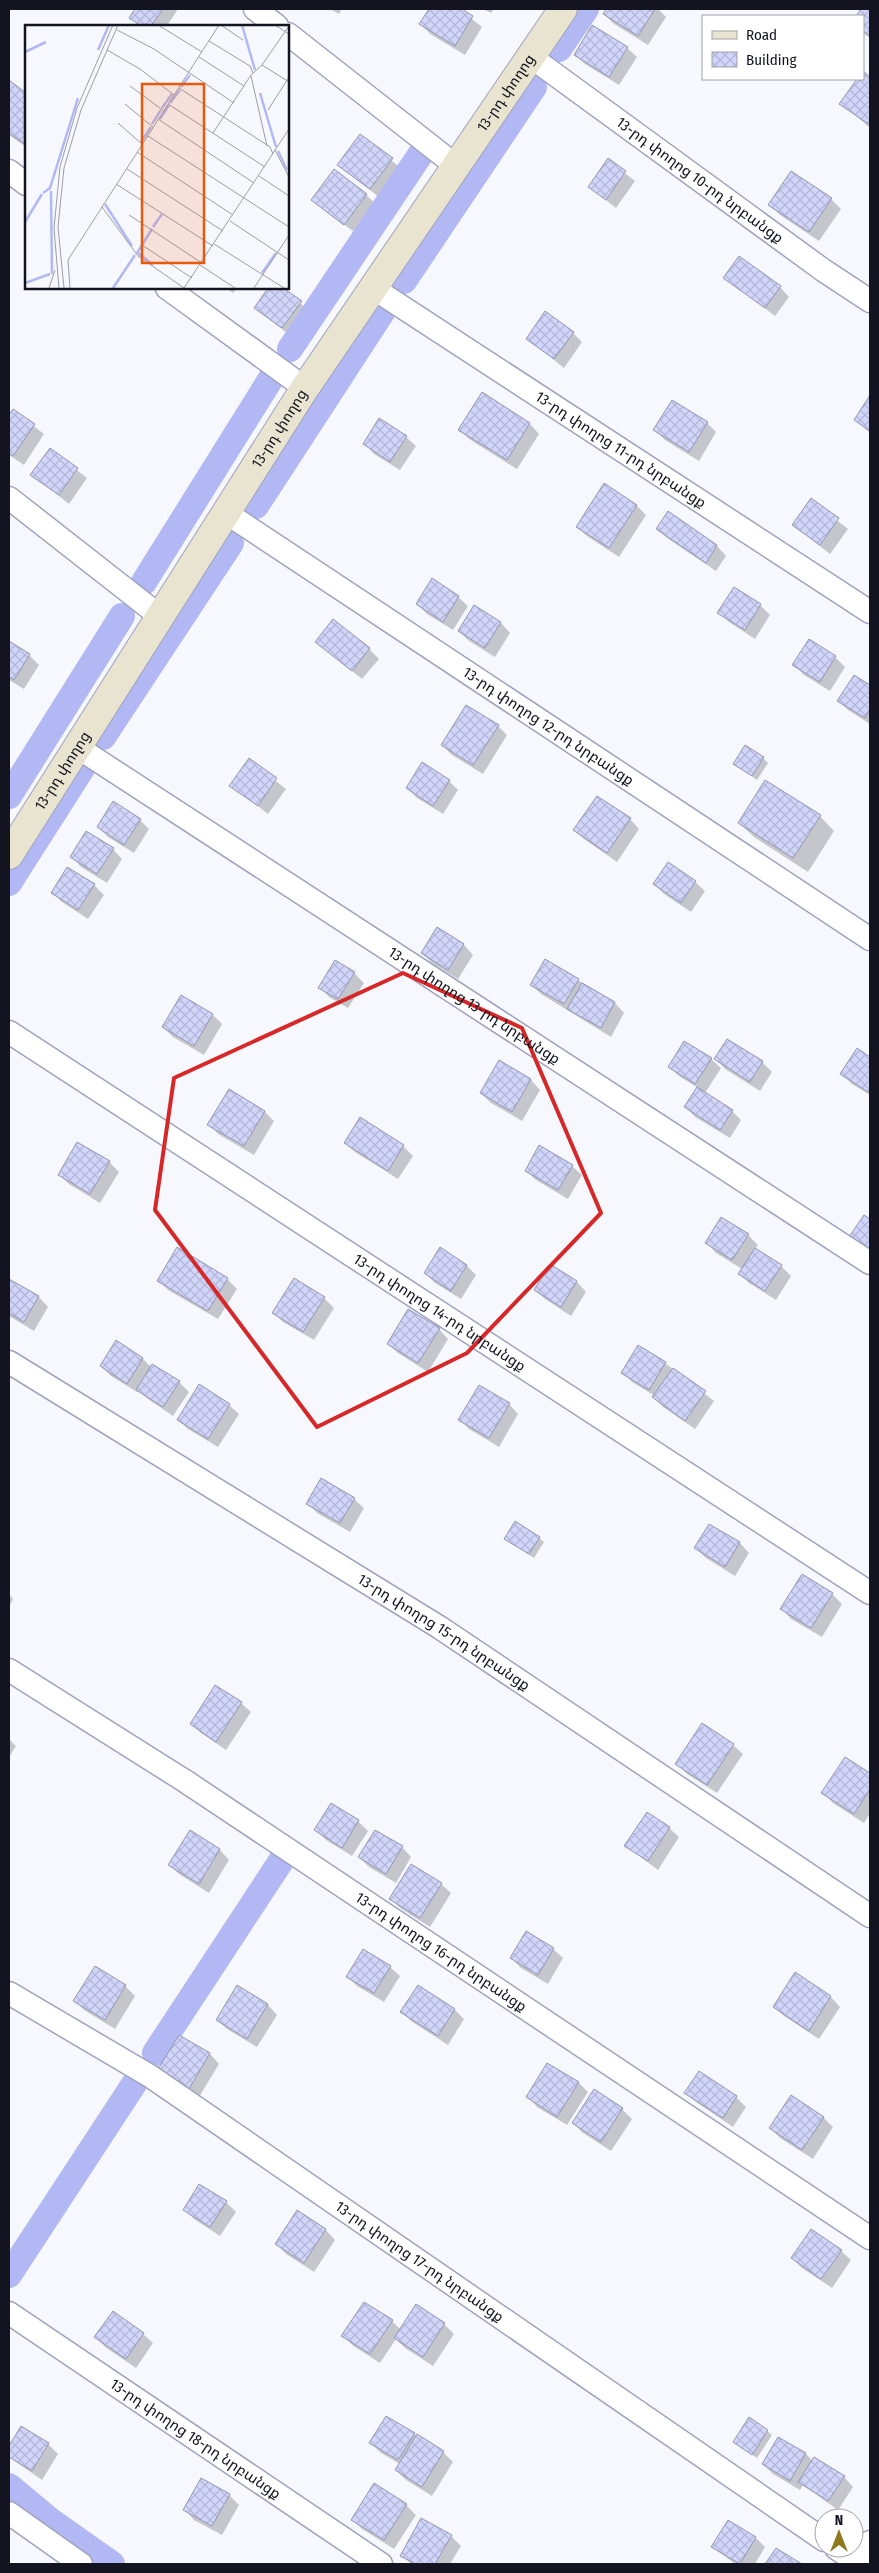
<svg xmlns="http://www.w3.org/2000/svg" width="879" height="2573" font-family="'Fira Sans Condensed','Noto Sans Armenian',sans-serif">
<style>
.shadow{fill:#0003}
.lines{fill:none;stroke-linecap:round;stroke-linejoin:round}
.canal{stroke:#b2b8f4;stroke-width:26}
.building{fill:url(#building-cross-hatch);stroke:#9397b4}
.street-casing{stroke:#9ea2bf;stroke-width:25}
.secondary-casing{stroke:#9ea2bf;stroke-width:30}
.street{stroke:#fff;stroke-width:22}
.secondary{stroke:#e9e4d0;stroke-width:28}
.marked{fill:none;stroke:#d62828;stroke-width:4;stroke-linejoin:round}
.labels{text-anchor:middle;stroke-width:5;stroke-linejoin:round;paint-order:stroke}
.street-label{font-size:15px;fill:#13141f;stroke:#fff}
.inset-river{fill:none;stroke:#b2b8f4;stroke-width:2.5}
.inset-road{fill:none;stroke:#9c9da5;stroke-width:1}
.view{fill:#e8590c;fill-opacity:0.15;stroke:#e8590c;stroke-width:2.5}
.inset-edge{fill:none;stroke:#13141f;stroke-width:2.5}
</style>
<defs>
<pattern id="building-cross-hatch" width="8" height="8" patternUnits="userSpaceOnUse" patternTransform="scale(1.25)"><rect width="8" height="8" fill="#d1d5fa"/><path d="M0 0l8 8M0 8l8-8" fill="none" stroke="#b3b6d6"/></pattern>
</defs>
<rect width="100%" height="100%" fill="#f7f8fe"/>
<path class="shadow" d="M136,9h42l-11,17h-28l-8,-8z
M330,9h12l-3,5z
M430,9h29l23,18 -17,28 -35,-21 -9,-10z
M483,9h11l-3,4z
M607,9h51l8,8 -18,28 -34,-21 -10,-10z
M862,9h8v29l-7,-5v-17h-5z
M627,48l10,9 -18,28 -34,-21 -10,-9z
M863,73l7,5v50l-29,-25 17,-24h5z
M9,82l17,12v53l-17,-12z
M360,136l42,33 -22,29 -42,-33z
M608,160l27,21 -19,27 -27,-21z
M366,195l10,9 -21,29 -42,-33z
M831,199l10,10 -22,32 -39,-26 -10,-10z
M725,278l55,9 9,10 -14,19z
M226,288h11l-4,5z
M269,288h12l29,23 -18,26 -37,-29z
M573,333l9,9 -18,26 -36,-29z
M482,394l48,30 9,10 -22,35 -48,-30 -9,-9z
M870,397v36l-15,-13z
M13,410l31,24 -20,31 -15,-10v-38z
M707,423l9,9 -17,29 -34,-21 -10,-10z
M406,437l10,9 -16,24 -26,-16 -9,-10z
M50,449l37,29 -18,26 -37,-29z
M811,500l37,29 -18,25 -37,-29z
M637,506l9,9 -27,42 -32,-21 -10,-9z
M668,513l49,33 9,10 -10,15 -49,-33 -9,-9z
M458,597l10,9 -15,24 -26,-16 -10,-10z
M760,605l10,10 -15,24 -26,-17 -10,-9z
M474,607l27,16 9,10 -15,24 -26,-16 -10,-10z
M809,641l26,16 10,10 -15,24 -26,-16 -10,-10z
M316,642l53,7 10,10 -17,20z
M9,643l20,12 10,10 -15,24 -15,-9z
M854,677l16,10v37l-22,-14 -9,-9z
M498,726l9,9 -24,39 -31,-19 -10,-10z
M763,758l5,5 -11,17 -22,-16z
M249,760l37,29 -18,25 -37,-29z
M449,781l9,9 -15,24 -26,-16 -10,-10z
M820,816l14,15 -26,41 -54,-35 -15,-14z
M630,819l9,10 -22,33 -33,-23 -9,-9z
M140,820l9,9 -15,24 -26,-16 -10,-10z
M113,849l9,10 -15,24 -26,-16 -9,-10z
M695,882l10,9 -14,21 -27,-18 -10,-10z
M94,885l10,10 -16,24 -26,-17 -9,-9z
M437,929l27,16 9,10 -15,24 -26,-16 -10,-10z
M354,973l10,10 -16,25 -19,-11 -9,-10z
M578,980l37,23 9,10 -13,24 -70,-43 -9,-9z
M213,1015l9,9 -18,31 -31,-18 -10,-10z
M857,1050l13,8v37l-18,-11 -10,-10z
M711,1059l10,9 -16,25 27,18 9,9 -11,18 -35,-21 -9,-10 12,-19 -19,-12 -10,-9z
M716,1059l46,3 10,10 -12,19 -35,-22z
M499,1062l32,18 9,10 -18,31 -31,-18 -10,-10z
M230,1090l35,22 9,9 -20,34 -36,-21 -9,-10z
M361,1119l42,27 10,10 -15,23 -43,-27 -10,-9z
M109,1162l10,10 -19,31 -31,-19 -10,-9z
M572,1166l10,9 -14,24 -32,-19 -10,-9z
M748,1235l10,10 -3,4 26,17 10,10 -15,24 -27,-17 -9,-9 2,-5 -26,-16 -9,-10z
M550,1265l27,17 9,10 -15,24 -26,-17 -10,-9z
M467,1266l9,9 -15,24 -26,-16 -10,-10z
M227,1279l10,10 -19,30 -50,-29 -9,-10z
M9,1280l30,17 9,10 -14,24 -25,-15z
M324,1298l10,10 -20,32 -31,-18 -9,-9z
M439,1329l9,10 -20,33 -30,-19 -10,-9z
M116,1342l27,17 9,9 27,14 10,10 -16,24 -25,-17 -10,-9 -1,2 -26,-16 -10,-10z
M665,1363l49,38 -19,28 -32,-22 -9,-10 1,-1 -23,-14 -9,-9z
M509,1404l9,10 -19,33 -30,-18 -9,-10z
M229,1405l10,9 -21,33 -30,-18 -9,-9z
M354,1499l10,9 -14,24 -33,-19 -9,-10z
M710,1525l30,18 9,10 -14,23 -29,-18 -10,-10z
M539,1538l5,4 -10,16 -28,-19z
M803,1576l29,18 10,10 -20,33 -31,-18 -9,-10z
M9,1594l4,5 -4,8z
M241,1703l10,9 -25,38 -25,-17 -10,-9z
M9,1739l7,7 -7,11z
M733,1745l10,9 -26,39 -30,-19 -10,-10z
M845,1759l25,16v38l-6,10 -31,-20 -10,-10z
M358,1821l10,10 -16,25 -26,-16 -10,-10z
M669,1828l10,9 -21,33 -32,-24z
M190,1831l30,19 9,10 -20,33 -30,-19 -10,-9z
M402,1847l9,10 -15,26 -27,-16 -10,-10z
M441,1884l10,9 -21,34 -30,-19 -9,-9z
M553,1949l10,9 -15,26 -27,-16 -10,-10z
M390,1967l10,9 -16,26 -27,-16 -9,-9z
M795,1974l36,23 9,10 -21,32 -35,-23 -10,-9z
M125,1986l10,10 -20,33 -31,-19 -9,-9z
M238,1986l30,19 9,10 -20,32 -30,-18 -10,-9z
M455,2010l9,9 -16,26 -37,-24 -9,-9z
M180,2036l30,18 9,10 -20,33 -40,-28z
M699,2073l37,24 10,10 -13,20 -37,-25 -10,-9z
M578,2082l10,10 -21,33 -30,-18 -9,-10z
M791,2097l33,21 9,9 -20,32 -33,-21 -10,-10z
M622,2109l10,10 -21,32 -28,-18 -10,-10z
M226,2202l10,10 -16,24 -26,-17 -9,-9z
M298,2212l28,18 9,10 -21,32 -28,-18 -9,-10z
M841,2251l10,9 -19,28 -30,-20 -10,-10z
M392,2321l9,9 43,-6 10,10 -21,32 -28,-18 -9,-9 -16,24 -28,-18 -9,-10z
M143,2334l10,9 -17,25 -31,-21 -9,-10z
M21,2428l27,16 10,10 -16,26 -33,-23v-9z
M767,2431l5,4 -15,23 -23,-16z
M414,2434l29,18 10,10 -21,34 -26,-16 -10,-10 4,-6 -19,-11 -10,-10z
M779,2438l27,16 7,7 31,16 9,10 -15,23 -35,-25 -3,5 -27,-16 -10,-10z
M229,2495l10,10 -17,30 -28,-15 -9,-10z
M406,2505l10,10 -22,34 -32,-20 -9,-9z
M729,2521l27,17 9,9 -10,17h-20l-22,-17z
M451,2536l10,10 -11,18h-39l-9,-9z"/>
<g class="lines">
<path class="canal" d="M559,49l27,-40
M404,281l130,-194
M290,349l130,-194
M256,506l127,-195
M144,582l126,-202
M103,737l128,-194
M9,796l113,-180
M9,883l74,-116
M155,2053l126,-192
M9,2275l125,-191
M9,2486l42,35 61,43"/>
</g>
<path class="building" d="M135,9h28l-12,17h-9l-13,-8z
M429,9h33l11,7 -18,30 -36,-22z
M606,9h49l-17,27 -35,-22z
M861,9h9v27l-7,-5v-15h-7z
M592,25l36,22 -19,30 -35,-22z
M863,71l7,6v48l-31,-21 18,-25h6z
M9,80l17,13v52l-17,-12z
M360,134l33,24 -23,31 -33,-24z
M608,158l18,13 -20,29 -18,-13z
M334,169l33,25 -23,31 -33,-25z
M791,171l41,27 -23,34 -41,-27z
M739,256l42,30 -16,22 -42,-30z
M268,288h15l19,13 -20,27 -28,-20z
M545,311l29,21 -20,27 -28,-20z
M482,392l48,31 -23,37 -49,-30z
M870,395v36l-16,-11z
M672,400l36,22 -19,30 -36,-22z
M13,409l22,15 -22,32 -4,-3v-38z
M379,418l28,18 -17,26 -27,-18z
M50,448l28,20 -19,27 -29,-20z
M604,483l33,22 -28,43 -33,-21z
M811,498l28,20 -19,27 -28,-20z
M668,511l49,34 -11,18 -50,-34z
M432,578l27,18 -16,26 -27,-18z
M734,587l27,17 -16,26 -28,-17z
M474,605l27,17 -16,26 -27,-17z
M333,619l37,29 -18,23 -37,-29z
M809,639l27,17 -16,26 -28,-17z
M9,641l21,13 -16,26 -5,-3z
M854,675l16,10v24l-5,9 -28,-17z
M466,705l33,20 -26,40 -32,-20z
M745,745l19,12 -12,19 -19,-12z
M249,758l28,20 -19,28 -29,-20z
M422,762l28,18 -17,26 -27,-18z
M765,780l56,35 -28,43 -55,-35z
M597,796l34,22 -24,35 -34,-23z
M113,801l28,18 -17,26 -27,-18z
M86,831l28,17 -17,26 -27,-17z
M668,862l28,19 -15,22 -28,-19z
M67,867l28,17 -17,26 -27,-17z
M437,927l27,17 -16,26 -27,-17z
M545,959l34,20 -15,25 -34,-19z
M335,960l20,12 -17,27 -20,-11z
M582,983l33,19 -14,26 -34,-19z
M181,995l32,19 -19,32 -32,-19z
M727,1039l36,22 -13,21 -36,-23z
M684,1041l28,17 -17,26 -27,-17z
M857,1048l13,9v31l-2,4 -28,-18z
M499,1060l32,19 -19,33 -32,-19z
M697,1087l36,23 -13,20 -36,-23z
M229,1089l36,22 -21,35 -37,-21z
M360,1117l44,28 -16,26 -44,-28z
M77,1142l33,19 -20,33 -32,-19z
M539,1145l34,20 -15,25 -33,-19z
M864,1215l6,4v33l-21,-15z
M721,1217l28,17 -17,26 -27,-17z
M177,1247l51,31 -20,33 -51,-30z
M440,1247l27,18 -16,26 -27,-18z
M755,1248l27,17 -17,26 -27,-17z
M550,1264l27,17 -16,26 -27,-17z
M294,1278l31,19 -22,35 -31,-19z
M9,1279l30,17 -15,26 -15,-9z
M408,1309l32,19 -22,35 -31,-19z
M116,1340l27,18 -16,26 -27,-18z
M638,1345l28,17 -17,28 -28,-17z
M152,1364l28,17 -17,26 -27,-17z
M673,1368l33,23 -21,30 -33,-24z
M199,1384l31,20 -22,35 -31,-19z
M479,1385l31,18 -21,35 -31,-18z
M321,1478l34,20 -15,25 -34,-19z
M515,1521l25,16 -11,17 -25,-15z
M709,1524l31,18 -15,25 -31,-19z
M802,1574l31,19 -22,35 -31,-19z
M215,1685l27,17 -26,40 -26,-18z
M702,1723l32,21 -27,41 -32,-21z
M845,1757l25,16v16l-16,25 -33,-21z
M331,1803l28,17 -17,28 -28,-18z
M647,1812l23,15 -22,34 -24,-15z
M190,1830l30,19 -21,35 -31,-19z
M375,1830l28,16 -17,28 -28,-17z
M411,1864l31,19 -22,35 -31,-19z
M526,1931l28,17 -16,27 -28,-17z
M363,1949l28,17 -17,27 -28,-16z
M95,1966l31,19 -21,35 -32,-19z
M795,1972l36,24 -22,35 -36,-24z
M237,1985l31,19 -21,35 -31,-19z
M418,1985l37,24 -17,27 -38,-24z
M179,2035l31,18 -21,36 -31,-20z
M547,2063l32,19 -22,35 -31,-20z
M699,2071l38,25 -14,22 -39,-25z
M594,2089l29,19 -22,34 -29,-19z
M791,2095l33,22 -22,33 -33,-22z
M199,2184l28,17 -17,26 -27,-17z
M297,2210l29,19 -22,34 -29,-19z
M811,2229l31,21 -21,29 -30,-21z
M364,2302l29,18 -23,34 -29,-18z
M416,2304l29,19 -22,34 -29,-19z
M113,2311l31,22 -18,26 -32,-22z
M386,2416l29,17 -17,27 -29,-17z
M749,2417l19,13 -16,25 -19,-13z
M21,2426l28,17 -17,28 -23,-14v-11z
M417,2434l27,17 -22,36 -27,-17z
M778,2437l28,16 -16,28 -28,-17z
M814,2457l31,19 -17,25 -30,-19z
M201,2478l29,16 -18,32 -29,-16z
M374,2483l33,21 -23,36 -33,-20z
M421,2518l31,17 -17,29h-19l-16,-8z
M728,2520l28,17 -16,27 -29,-17z
M776,2548l26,16h-37z"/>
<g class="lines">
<defs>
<g id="street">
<path d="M255,9l22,17"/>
<path d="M288,34l167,131"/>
<path id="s1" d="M531,57l292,213 47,31"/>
<path d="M9,171l17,13"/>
<path d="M167,288l138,100"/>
<path id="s2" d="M373,288l497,324"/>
<path d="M9,498l152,119"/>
<path id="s3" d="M225,512l645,427"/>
<path id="s4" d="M77,747l793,516"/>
<path id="s5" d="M9,1032l861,561"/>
<path id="s6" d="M9,1362l430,265 431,289"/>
<path id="s7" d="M9,1670l176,111 685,457"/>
<path id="s8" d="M9,1993l141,83 674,464"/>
<path id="s9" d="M9,2313l372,251"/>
<path d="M9,2513l72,51"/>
<path d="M836,2548l21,14"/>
<path d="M855,2564l15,-22"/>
</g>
<g id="secondary">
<path id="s10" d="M9,855l296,-467 258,-379"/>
</g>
</defs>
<use href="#street" class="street-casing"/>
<use href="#secondary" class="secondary-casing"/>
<use href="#street" class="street"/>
<use href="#secondary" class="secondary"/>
</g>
<path class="marked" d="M403,973l119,55 79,185 -134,140 -150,74 -162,-217 19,-132z"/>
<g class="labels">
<g class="street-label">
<text dy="5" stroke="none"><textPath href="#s10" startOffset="910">13-րդ փողոց</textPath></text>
<text dy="5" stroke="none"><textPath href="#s1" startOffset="209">13-րդ փողոց 10-րդ նրբանցք</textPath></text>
<text dy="5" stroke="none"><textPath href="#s10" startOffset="505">13-րդ փողոց</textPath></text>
<text dy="5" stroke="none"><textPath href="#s2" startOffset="296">13-րդ փողոց 11-րդ նրբանցք</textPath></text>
<text dy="5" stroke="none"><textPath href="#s3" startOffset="388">13-րդ փողոց 12-րդ նրբանցք</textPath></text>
<text dy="5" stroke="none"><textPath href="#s10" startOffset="100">13-րդ փողոց</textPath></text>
<text dy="5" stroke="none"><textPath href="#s4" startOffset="474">13-րդ փողոց 13-րդ նրբանցք</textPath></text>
<text dy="5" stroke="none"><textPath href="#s5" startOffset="514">13-րդ փողոց 14-րդ նրբանցք</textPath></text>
<text dy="5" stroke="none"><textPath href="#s6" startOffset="512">13-րդ փողոց 15-րդ նրբանցք</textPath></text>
<text dy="5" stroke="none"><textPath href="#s7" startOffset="516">13-րդ փողոց 16-րդ նրբանցք</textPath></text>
<text dy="5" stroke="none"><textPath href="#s8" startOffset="491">13-րդ փողոց 17-րդ նրբանցք</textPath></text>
<text dy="5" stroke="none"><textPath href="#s9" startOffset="225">13-րդ փողոց 18-րդ նրբանցք</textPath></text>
</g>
</g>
<g transform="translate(25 25)">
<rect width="264" height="264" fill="#f7f8fe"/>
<path class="inset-river" d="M217,0l13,45M73,25l11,-25M0,27l21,-10M156,62l9,-12M235,68l16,54M145,78l10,-13M137,83l10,-14M135,94l9,-14M127,99l9,-14M116,117l10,-15M253,126l9,19M26,166l1,83M18,168l7,-5 28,-90M80,179l27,42M0,197l17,-28M128,202l9,-13M112,227l16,13M112,228l15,-24M237,248l14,-20M0,258l25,-9M88,263l22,-33"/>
<path class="inset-road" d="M133,0l44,27M196,0l22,15M250,0l14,9M92,5l37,19 80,54M184,16l41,25 3,7M82,25l33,19 34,26M174,32l45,29M237,40l27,17M226,51l16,70M105,61l34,25M154,63l91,59 3,7M100,79l28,23M143,79l97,63M243,85l21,-33M133,94l96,64M93,98l24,21M188,108l38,-58 11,-10 27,-39M123,111l141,91M250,125l14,27M112,127l96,63M102,144l96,62M234,151l30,20M91,159l97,62M77,182l36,49 46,32M104,190l73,48M205,196l59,39M189,219l70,44M117,220l50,33M175,240l35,23M24,263l6,-18M34,263l-5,-60 6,-61 17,-59 36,-83M39,263l-6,-61 6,-59 17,-58 37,-85M45,263l-2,-28 151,-235M159,263l105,-159M229,263l35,-53"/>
<path class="view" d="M117,59h62v179h-62z"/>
<rect width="264" height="264" class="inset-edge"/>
</g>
<rect width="879" height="2573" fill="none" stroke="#13141f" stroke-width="20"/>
<rect x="702" y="15" width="162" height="65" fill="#ffffff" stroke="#a1a1a5"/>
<rect x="712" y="31" width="25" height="8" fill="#e9e4d0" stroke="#a1a1a5"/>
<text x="746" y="40" font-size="15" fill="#13141f">Road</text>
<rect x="712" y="52" width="25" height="15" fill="url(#building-cross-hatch)" stroke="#a1a1a5"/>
<text x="746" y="65" font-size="15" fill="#13141f">Building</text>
<g transform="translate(839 2533)"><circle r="24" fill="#ffffff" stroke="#a1a1a5"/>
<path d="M0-4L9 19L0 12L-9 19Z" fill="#8e791e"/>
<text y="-8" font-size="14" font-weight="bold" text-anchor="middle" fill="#13141f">N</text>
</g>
</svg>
